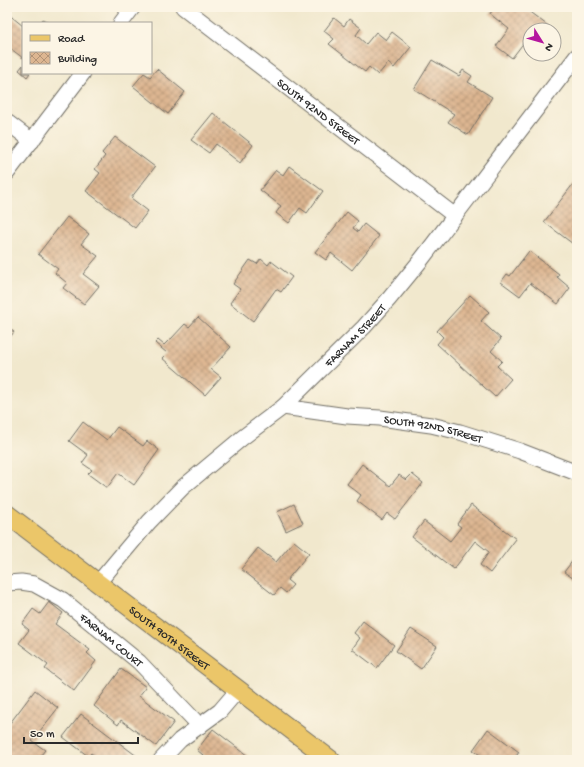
<svg xmlns="http://www.w3.org/2000/svg" width="584" height="767" font-family="'Gochi Hand',sans-serif">
<style>
.building{fill:url(#building-cross-hatch)}
.lines{fill:none;stroke-linecap:round;stroke-linejoin:round}
.minor-casing{stroke:#706d64;stroke-width:17}
.major-casing{stroke:#706d64;stroke-width:20}
.minor{stroke:#fff;stroke-width:15}
.major{stroke:#ebc669;stroke-width:18}
.labels{text-anchor:middle;stroke-width:3;stroke-linejoin:round;paint-order:stroke}
.street-label{font-size:12px;fill:#2b2b2b;stroke:#fcf5e5}
</style>
<defs>
<pattern id="building-cross-hatch" width="8" height="8" patternUnits="userSpaceOnUse"><rect width="8" height="8" fill="#ddb691"/><path d="M0 0l8 8M0 8l8-8" fill="none" stroke="#b39477"/></pattern>
</defs>
<rect width="100%" height="100%" fill="#fcf5e5"/>
<filter id="ink" filterUnits="userSpaceOnUse"><feTurbulence type="fractalNoise" baseFrequency=".025" numOctaves="2"/><feDisplacementMap in="SourceGraphic" scale="8" xChannelSelector="R" yChannelSelector="G"/><feConvolveMatrix kernelMatrix="1 2 1 2 8 2 1 2 1" color-interpolation-filters="sRGB"/></filter>
<filter id="wash" filterUnits="userSpaceOnUse"><feTurbulence type="fractalNoise" baseFrequency=".012" numOctaves="4" result="noise"/><feDisplacementMap in="SourceGraphic" scale="16" xChannelSelector="R" yChannelSelector="G"/><feGaussianBlur stdDeviation="0.9" result="paint"/><feColorMatrix in="noise" values="0 0 0 0 0 0 0 0 0 0 0 0 0 0 0 0 0 1.4 0 .05"/><feComposite in="paint" operator="in"/></filter>
<g filter="url(#wash)">
<rect width="100%" height="100%" fill="#f1e8cd"/>
<g id="blocks">
<path class="building" d="M494,7h29l24,18 -4,5h-13v14l-5,-3 -13,17 -16,-12 13,-17 -19,-15z
M7,13l16,13v32l-16,-12z
M334,18l10,8 5,-7 12,9 -5,7 10,9 10,-12 10,8 6,-8 19,15 -17,21 -6,-5 -10,12 -9,-8 -4,5 -36,-28 5,-5 -10,-8z
M43,19l5,4h-8z
M432,60l27,16 4,-6 9,6 -4,6 24,15 -24,38 -20,-13 6,-8 -40,-25z
M23,65v8h7l-3,4 -8,-7z
M157,69l28,23 -17,22 -35,-28 11,-13 6,4z
M213,113l40,32 -13,18 -24,-19 -7,9 -18,-13z
M115,137l40,30 -24,31 17,13 -13,17 -49,-37 14,-18 -5,-4 10,-13 -3,-3z
M289,166l34,25 -16,22 -7,-5 -11,15 -13,-10 5,-7 -21,-16 16,-20 7,5z
M577,179l-1,43 1,25 -33,-25z
M347,212l11,9 -5,7 5,4 6,-8 15,12 -27,34 -21,-17 -5,7 -11,-8z
M67,217l22,17 -8,10 17,12 -15,18 16,12 -15,18 -21,-16 4,-5 -12,-10 3,-4 -20,-15z
M529,251l30,23 -2,3 13,11 -12,16 -28,-21 -10,13 -19,-14 6,-8 3,2z
M261,259l7,6 3,-4 21,16 -11,15 -5,-3 -23,32 -23,-18 10,-14 -7,-5 17,-24 7,4z
M470,295l19,17 -8,9 20,18 -10,12 11,10 -5,5 14,13 -16,18 -58,-53 6,-7 -6,-6z
M198,317l33,30 -20,22 10,8 -16,18 -43,-37 5,-5 -12,-10 3,-3 6,5 6,-6h1l14,-15 4,3z
M7,327l7,5 -7,9z
M83,422l24,18 10,-13 26,19 4,-5 12,9 -25,35 -16,-12 -11,15 -19,-14 4,-4 -10,-7 6,-8 -19,-14z
M362,464l28,22 9,-11 7,5 6,-6 11,9 -28,36 -8,-6 -5,7 -25,-19 4,-6 -14,-11z
M294,504l9,19 -17,8 -9,-19z
M471,505l45,34 -26,34 -10,-8 9,-13 -14,-11 -21,28 -42,-32 12,-16 26,20 11,-14 -4,-3z
M294,541l15,12 -22,27 6,5 -7,8 -6,-5 -6,7 -33,-26 17,-21 18,14z
M577,555v26l-13,-9z
M49,602l14,11 -8,11 35,26 -3,3 9,8 -22,30 -29,-22 3,-4 -29,-22 10,-13 -7,-6 11,-15 7,5z
M363,621l31,24 -17,23 -25,-19 8,-11 -6,-5z
M411,629l26,17 -16,23 -25,-18z
M121,669l25,18 -7,9 35,26 -18,24 -35,-26 -3,5 -24,-19z
M35,690l23,18 -26,33 13,9 -8,10h-28l-2,-1v-32z
M81,714l57,43 -2,3h-36l-9,-7 -3,3 -25,-19z
M213,729l35,27 -3,4h-36l-12,-10z
M488,729l31,23 -4,6 3,2h-31l-14,-10z"/>
</g>
</g>
<g filter="url(#ink)">
<use href="#blocks" fill-opacity="0" stroke="#706d64" stroke-width="1"/>
<g class="lines">
<defs>
<g id="minor">
<path id="s1" d="M183,7l272,209"/>
<path d="M121,23l12,-16"/>
<path d="M7,122l25,19"/>
<path d="M7,173l76,-100"/>
<path id="s2" d="M283,407l64,9 33,2 51,7 29,7 60,19 57,22"/>
<path id="s3" d="M7,583l14,-1 13,2 29,16 76,62 61,64"/>
<path id="s4" d="M98,583l51,-61 33,-34 60,-50 41,-31 81,-80 25,-28 32,-39 156,-204"/>
<path d="M161,760l19,-20 40,-29 18,-21"/>
</g>
<g id="major">
<path id="s5" d="M7,514l324,246"/>
</g>
</defs>
<use href="#minor" class="minor-casing"/>
<use href="#major" class="major-casing"/>
<use href="#minor" class="minor"/>
<use href="#major" class="major"/>
</g>
</g>
<g class="labels">
<g class="street-label">
<text dy="4" stroke="none"><textPath href="#s1" startOffset="171">SOUTH 92ND STREET</textPath></text>
<text dy="4" stroke="none"><textPath href="#s4" startOffset="358">FARNAM STREET</textPath></text>
<text dy="4" stroke="none"><textPath href="#s2" startOffset="152">SOUTH 92ND STREET</textPath></text>
<text dy="4" stroke="none"><textPath href="#s5" startOffset="204">SOUTH 90TH STREET</textPath></text>
<text dy="4" stroke="none"><textPath href="#s3" startOffset="123">FARNAM COURT</textPath></text>
</g>
</g>
<rect width="584" height="767" fill="none" stroke="#fcf5e5" stroke-width="24"/>
<rect x="22" y="22" width="130" height="52" fill="#fcf5e5" stroke="#a8a49b"/>
<rect x="30" y="35" width="20" height="6" fill="#ebc669" stroke="#a8a49b"/>
<text x="58" y="42" font-size="12" fill="#2b2b2b">Road</text>
<rect x="30" y="52" width="20" height="12" fill="url(#building-cross-hatch)" stroke="#a8a49b"/>
<text x="58" y="62" font-size="12" fill="#2b2b2b">Building</text>
<g transform="translate(542 42) rotate(127)"><circle r="19" fill="#fcf5e5" stroke="#a8a49b"/>
<path d="M0-3L7 15L0 10L-7 15Z" fill="#b5179e"/>
<text y="-6" font-size="11" font-weight="bold" text-anchor="middle" fill="#2b2b2b">N</text>
</g>
<path d="M24 737v6h114v-6" fill="none" stroke="#2b2b2b" stroke-width="2"/>
<text x="30" y="737" font-size="12" fill="#2b2b2b" stroke="#fcf5e5" stroke-width="3" paint-order="stroke">50 m</text>
</svg>
